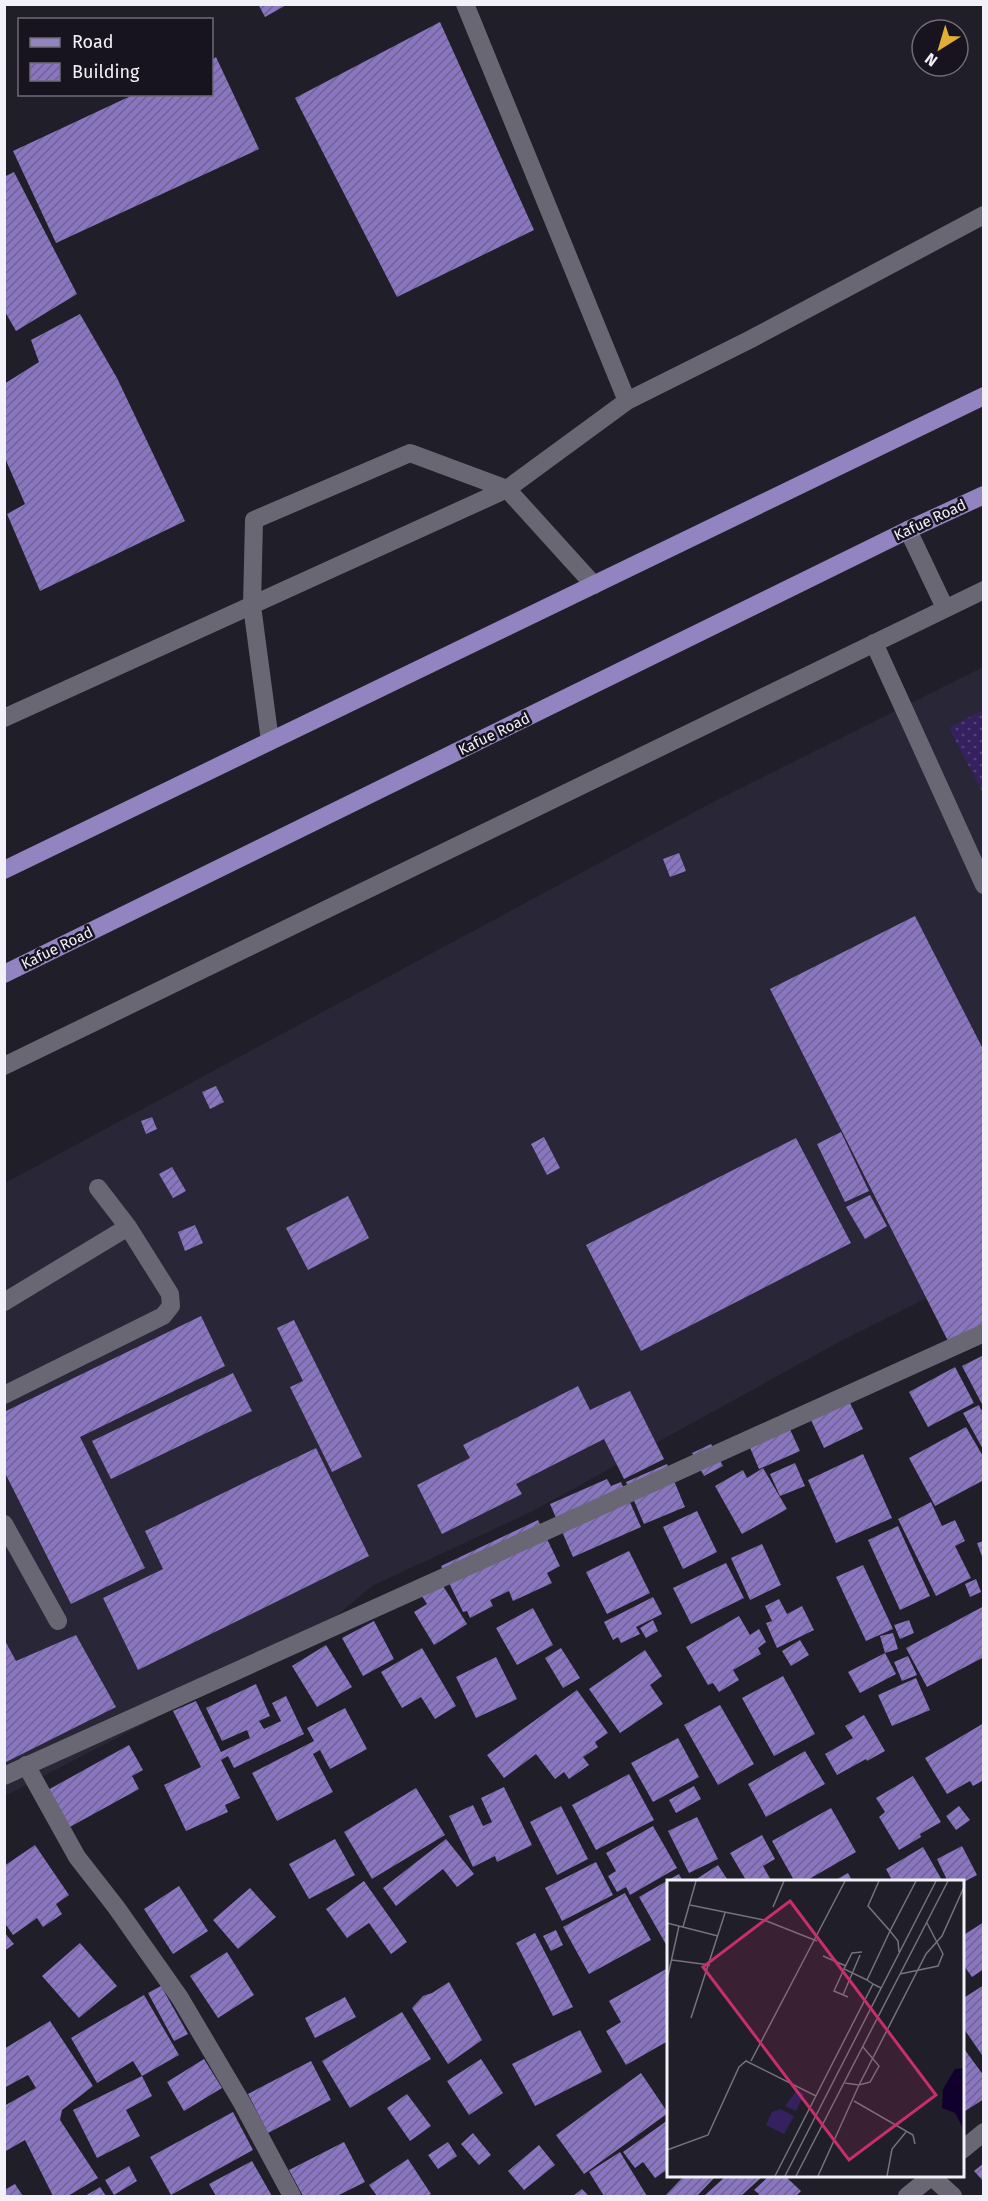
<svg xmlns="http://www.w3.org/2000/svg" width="988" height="2201" font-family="'Fira Sans',sans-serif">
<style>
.built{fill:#292637}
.grass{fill:url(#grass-dots)}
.building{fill:url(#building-hatch)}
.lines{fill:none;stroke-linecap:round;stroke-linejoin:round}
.minor{stroke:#696774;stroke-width:18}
.major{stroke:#9283c1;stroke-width:18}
.labels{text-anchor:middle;stroke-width:5;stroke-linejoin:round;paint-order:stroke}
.street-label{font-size:15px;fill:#f2f0f8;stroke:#17141f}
.inset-road{fill:none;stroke:#74727c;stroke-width:1.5}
.view{fill:#c72e6b;fill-opacity:0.15;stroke:#c72e6b;stroke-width:3}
.inset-edge{fill:none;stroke:#f2f0f8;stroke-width:3}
</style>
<defs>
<pattern id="grass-dots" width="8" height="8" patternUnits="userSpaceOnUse" patternTransform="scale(1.5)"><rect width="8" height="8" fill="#362160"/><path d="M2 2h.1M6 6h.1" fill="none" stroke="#544278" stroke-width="1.8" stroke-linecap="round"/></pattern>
<pattern id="building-hatch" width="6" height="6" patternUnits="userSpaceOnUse" patternTransform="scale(1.5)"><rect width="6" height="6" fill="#8975c0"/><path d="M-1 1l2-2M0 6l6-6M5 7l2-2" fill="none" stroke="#6f6391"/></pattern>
</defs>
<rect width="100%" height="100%" fill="#201e29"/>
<path class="built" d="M983,667v603l-144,72 -306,169 -161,75 -37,31 -46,32 -284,147v-613l706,-380z"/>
<path class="grass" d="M983,710v83l-34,-65z"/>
<path class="building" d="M258,4h30l-23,13z
M440,22l94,208 -137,67 -102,-199z
M216,57l43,92 -203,94 -43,-92 122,-57h77v-34z
M14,172l63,122 -61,37 -12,-21v-133z
M80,314l37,64 68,143 -145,70 -33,-77 18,-10 -21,-48v-72l35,-22 -8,-22z
M679,853l7,18 -16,6 -7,-18z
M915,916l69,135v277l-34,17 -180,-356z
M216,1086l8,16 -14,7 -8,-17z
M152,1117l5,12 -11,5 -5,-13z
M841,1132l28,59 -24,11 -28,-58z
M544,1137l16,31 -13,7 -16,-31z
M796,1138l55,105 -210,108 -55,-106z
M172,1167l14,24 -13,7 -14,-24z
M870,1195l17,31 -22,13 -19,-32z
M348,1196l21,42 -61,32 -22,-42z
M195,1225l8,18 -18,8 -7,-19z
M201,1316l24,50 -145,71 65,131 -74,36 -67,-133v-59z
M294,1320l68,137 -30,15 -42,-85 13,-6 -26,-53z
M984,1355v53l-22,-42z
M955,1367l19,36 -46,24 -19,-35z
M233,1373l19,38 -141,68 -19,-38z
M578,1386l12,24 40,-19 34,68 -40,20 -20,-40 -88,45 6,10 -80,40 -25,-49 53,-27 -7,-13z
M849,1401l14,28 -39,19 -13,-28z
M979,1405l2,5 3,-1v42l-21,-38z
M788,1425l12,26 -41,18 -11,-26z
M966,1427l18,31v22l-49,26 -26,-48z
M711,1444l12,22 -19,10 -12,-23z
M316,1448l53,108 -231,114 -35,-72 60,-29 -18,-38z
M863,1454l29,64 -56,25 -28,-63z
M795,1463l10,23 -25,10 -10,-22z
M667,1464l18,43 -41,17 -18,-42z
M763,1468l24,41 -45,25 -27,-48 28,-16 4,8z
M607,1479l4,7 10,-4 20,45 -68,30 -23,-53z
M931,1502l11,24 13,-6 10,21 -10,5 16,32 -35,18 -38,-77z
M697,1511l20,41 -34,17 -20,-42z
M538,1520l22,46 -13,7 5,10 -39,18 -4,-10 -19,9 3,6 -23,12 -3,-7 -4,1 -22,-46z
M898,1526l32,70 -30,14 -32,-70z
M984,1541v18h-1l-6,-16z
M762,1544l19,41 -31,15 -19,-42z
M629,1551l21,42 -43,21 -21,-42z
M726,1563l18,35 -53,26 -18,-36z
M863,1565l30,64 -27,12 -30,-64z
M438,1578l29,46 -33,21 -20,-33 13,-8 -9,-14z
M976,1579l5,13 -11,5 -5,-13z
M653,1597l9,17 -26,13 4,7 -19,9 -3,-6 -5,3 -9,-18z
M779,1599l8,15 15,-8 12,24 -37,18 -11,-25 6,-2 -7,-15z
M984,1606v51l-57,30 -21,-39z
M533,1608l20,37 -36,20 -21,-37z
M739,1616l11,19 9,-6 7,13 -8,6 3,6 -28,16 6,10 -20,12 -6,-9 -5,2 -22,-38z
M653,1620l5,11 -12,7 -6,-10z
M909,1620l5,13 -14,6 -6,-14z
M374,1621l20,38 -31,17 -21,-38z
M893,1633l5,16 -13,4 -5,-17z
M76,1635l40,72 -112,56v-124l12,22z
M800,1640l9,15 -18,11 -9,-15z
M326,1645l26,42 -35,20 -25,-41z
M422,1648l34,58 -21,13 -14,-22 -19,11 -21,-36z
M561,1648l19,30 -17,10 -18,-30z
M645,1650l17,26 -12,9 13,19 -43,29 -31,-44z
M885,1653l11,21 -36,19 -12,-21z
M908,1656l9,19 -15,6 -8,-19z
M496,1657l21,42 -41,19 -20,-41z
M783,1676l32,58 -41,22 -32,-58z
M916,1678l14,32 -38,16 -14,-31z
M256,1684l14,32 -11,5 5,8 17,-8 -9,-18 14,-7 18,38 -70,34 -6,-12 -7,4 19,38 -15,7 3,7 -42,19 -22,-46 37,-18 -28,-56 23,-10 25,51 29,-14 -3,-8 -25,11 -16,-33z
M577,1690l31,43 -13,9 3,5 -15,10 6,8 -20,14 -5,-7 -9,7 -19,-25 -32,24 -17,-23z
M720,1705l34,59 -36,21 -34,-60z
M345,1708l22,41 -37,20 -10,-19 -7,4 20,38 -56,29 -25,-48 62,-32 -7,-13z
M864,1715l21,36 -18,10 -1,-2 -29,16 -12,-21 28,-16 -8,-12z
M984,1723v57l-11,6 -3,-5 -23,13 -22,-36z
M678,1738l21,39 -46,25 -22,-39z
M129,1745l14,25 -11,6 7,13 -71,39 -22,-37z
M805,1751l20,33 -59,33 -18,-33z
M629,1774l25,46 -58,30 -24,-45z
M913,1776l28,46 -21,12 1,3 -22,13 -20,-33 6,-5 -9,-14z
M694,1786l7,13 -25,14 -7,-13z
M504,1787l28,58 -35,17 -2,-6 -22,11 -24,-51 24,-11 10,21 9,-4 -11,-24z
M416,1788l29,47 -73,44 -28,-47z
M561,1806l27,53 -31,16 -27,-53z
M959,1806l11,14 -14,10 -10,-14z
M831,1808l25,44 -52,30h-9l-23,-41z
M697,1817l21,42 -29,14 -21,-42z
M653,1826l24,42 -47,27 -4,-8 -9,5 -9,-16 8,-5 -10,-18z
M762,1835l13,24 -12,7 9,16h-25l-17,-29z
M335,1839l20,36 -46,24 -20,-35z
M446,1839l28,35 -17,13 -14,-18 -47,37 -13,-18z
M35,1845l34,50 -13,9 6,10 -19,13 -6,-9 -24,17 -9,-13v-56z
M962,1846l15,29 -15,8 -14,-1 -11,-23z
M923,1847l20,35h-50l-7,-13z
M596,1862l17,33 -51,26 -17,-33z
M718,1865l11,17h-37z
M848,1873l5,9h-21z
M679,1874l4,8h-15v66l-29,-51z
M364,1881l43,61 -16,12 -22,-31 -22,15 -21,-29z
M179,1886l29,45 -35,23 -29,-45z
M250,1888l26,29 -38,32 -25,-29z
M625,1893l26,47 -62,34 -26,-47z
M984,1922v47l-12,8 -10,-14v-27z
M556,1930l7,15 -12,6 -8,-15z
M4,1932l10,12 -10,7z
M535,1933l38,74 -20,9 -37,-73z
M80,1943l37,43 -38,32 -37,-42z
M227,1952l27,43 -36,23 -28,-42z
M668,1968v73l-42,24 -20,-34 15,-9 -12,-21z
M449,1982l33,58 -34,24 -36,-56 11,-12 9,-3z
M984,1985v73l-22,-32v-27z
M161,1986l27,48 -14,7 -26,-48z
M144,1995l35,60 -37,21 -9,-15 -36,22 -26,-45z
M345,1997l11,20 -41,21 -10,-20z
M402,2012l29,47 -81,49 -28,-47z
M50,2021l43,65 -31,24 -2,10 38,58 -30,18h-15l-28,-56 -21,12v-46l32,-18 -8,-13 -24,13v-39z
M580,2030l22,42 -67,34 -23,-42z
M962,2046l22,30v23l-22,14z
M204,2059l18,29 -38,23 -17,-29z
M481,2059l22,34 -34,22 -22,-34z
M311,2061l20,39 -63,33 -20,-39z
M641,2073l27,40 -84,61 -28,-39z
M142,2076l10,20 -26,14 14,26 -43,22 -24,-48z
M407,2094l24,32 -21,15 -23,-33z
M233,2112l20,38 -82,45 -21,-38z
M668,2120v49l-13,9 -12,-16 -8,6 -12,-16z
M473,2133l18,22 -12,10 -18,-21z
M344,2142l21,40 -28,14h-34l-14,-26z
M448,2142l9,14 -19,13 -10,-14z
M539,2145l16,20 -31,25 -16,-19z
M620,2152l27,44h-43l-15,-24z
M408,2159l23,35 -4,2h-50l-8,-11z
M252,2161l20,35h-56l-7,-12z
M984,2163v19l-10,-11z
M129,2166l8,15 -23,14 -9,-15z
M684,2176h32l-19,20h-32z
M726,2176h37l-22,20h-37z
M769,2176h16l16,15 -5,5h-39l2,-2 -5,-4z
M15,2184l8,12h-19v-6z
M100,2187l6,9h-21z
M582,2189l7,7h-16z"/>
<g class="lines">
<path class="minor" d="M465,4l162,397
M908,530l37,78
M874,643l110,242
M4,718l503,-229 120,-88 124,-62 233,-124
M270,741l-18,-135 2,-86 156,-67 97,36 87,96
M4,1066l980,-476
M4,1302l124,-75
M4,1395l159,-79 8,-10 -1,-12 -42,-67 -30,-39
M4,1524l54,97
M26,1765l51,92 39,50 64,91 62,105 50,93
M4,1776l980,-443
M962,2150l22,-18
M931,2176l22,20
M907,2196l25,-20"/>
<path class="major" d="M4,870l980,-474
M4,974l904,-444 76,-35"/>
</g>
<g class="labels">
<g class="street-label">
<text transform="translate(930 520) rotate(-25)" y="5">Kafue Road</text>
<text transform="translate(494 734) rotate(-26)" y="5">Kafue Road</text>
<text transform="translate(57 948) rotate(-26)" y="5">Kafue Road</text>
</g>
</g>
<g transform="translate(667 1880)">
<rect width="297" height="297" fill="#201e29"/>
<path d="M130,210l7,4 -8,17 -11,-5zM113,229l14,7 -10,18 -18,-9 6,-13z" fill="#362160"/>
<path d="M297,188v62l-9,-17 -13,-5 1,-19 12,-20z" fill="#11002d"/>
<path class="inset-road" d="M23,25l74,15 53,21M106,27l11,-26M0,43l51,13M16,47l13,-46M195,72l-10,1 -8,16 23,11M232,72l-1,-11 -8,-10 26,-50M156,76l23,10M5,80l38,5M177,89l-10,22 14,6M233,94l38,-8 5,-12 -16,-31M0,100l12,-54M206,104l-6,-4 23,-49 -22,-25 11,-25M176,115l17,-40M24,138l34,-105M84,181l94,-180M178,203l14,2 11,-3 9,-16 -16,-19M187,221l59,34 2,9M0,270l41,-15 31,-68 7,-6 70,35M108,296l98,-192 8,4M118,296l151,-295M129,296l152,-295M151,296l41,-91 67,-131 16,-18 22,-49M220,296l5,-27 14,-17"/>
<path class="view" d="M123,21l146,194 -87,65 -146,-193z"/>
<rect width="297" height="297" class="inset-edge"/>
</g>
<rect width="988" height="2201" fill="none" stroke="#f2f0f8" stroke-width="12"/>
<rect x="18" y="18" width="195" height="78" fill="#17141f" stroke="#6f6c76" stroke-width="1.5"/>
<rect x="30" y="38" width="30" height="9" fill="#9283c1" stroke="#6f6c76" stroke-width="1.5"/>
<text x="72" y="48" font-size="18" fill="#f2f0f8">Road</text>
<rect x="30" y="63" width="30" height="18" fill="url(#building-hatch)" stroke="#6f6c76" stroke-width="1.5"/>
<text x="72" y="78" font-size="18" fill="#f2f0f8">Building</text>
<g transform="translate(940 48) rotate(217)"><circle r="28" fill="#17141f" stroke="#6f6c76" stroke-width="1.5"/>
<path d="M0-4.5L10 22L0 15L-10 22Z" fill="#e2af34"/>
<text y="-9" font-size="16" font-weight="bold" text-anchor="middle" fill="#f2f0f8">N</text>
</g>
</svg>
